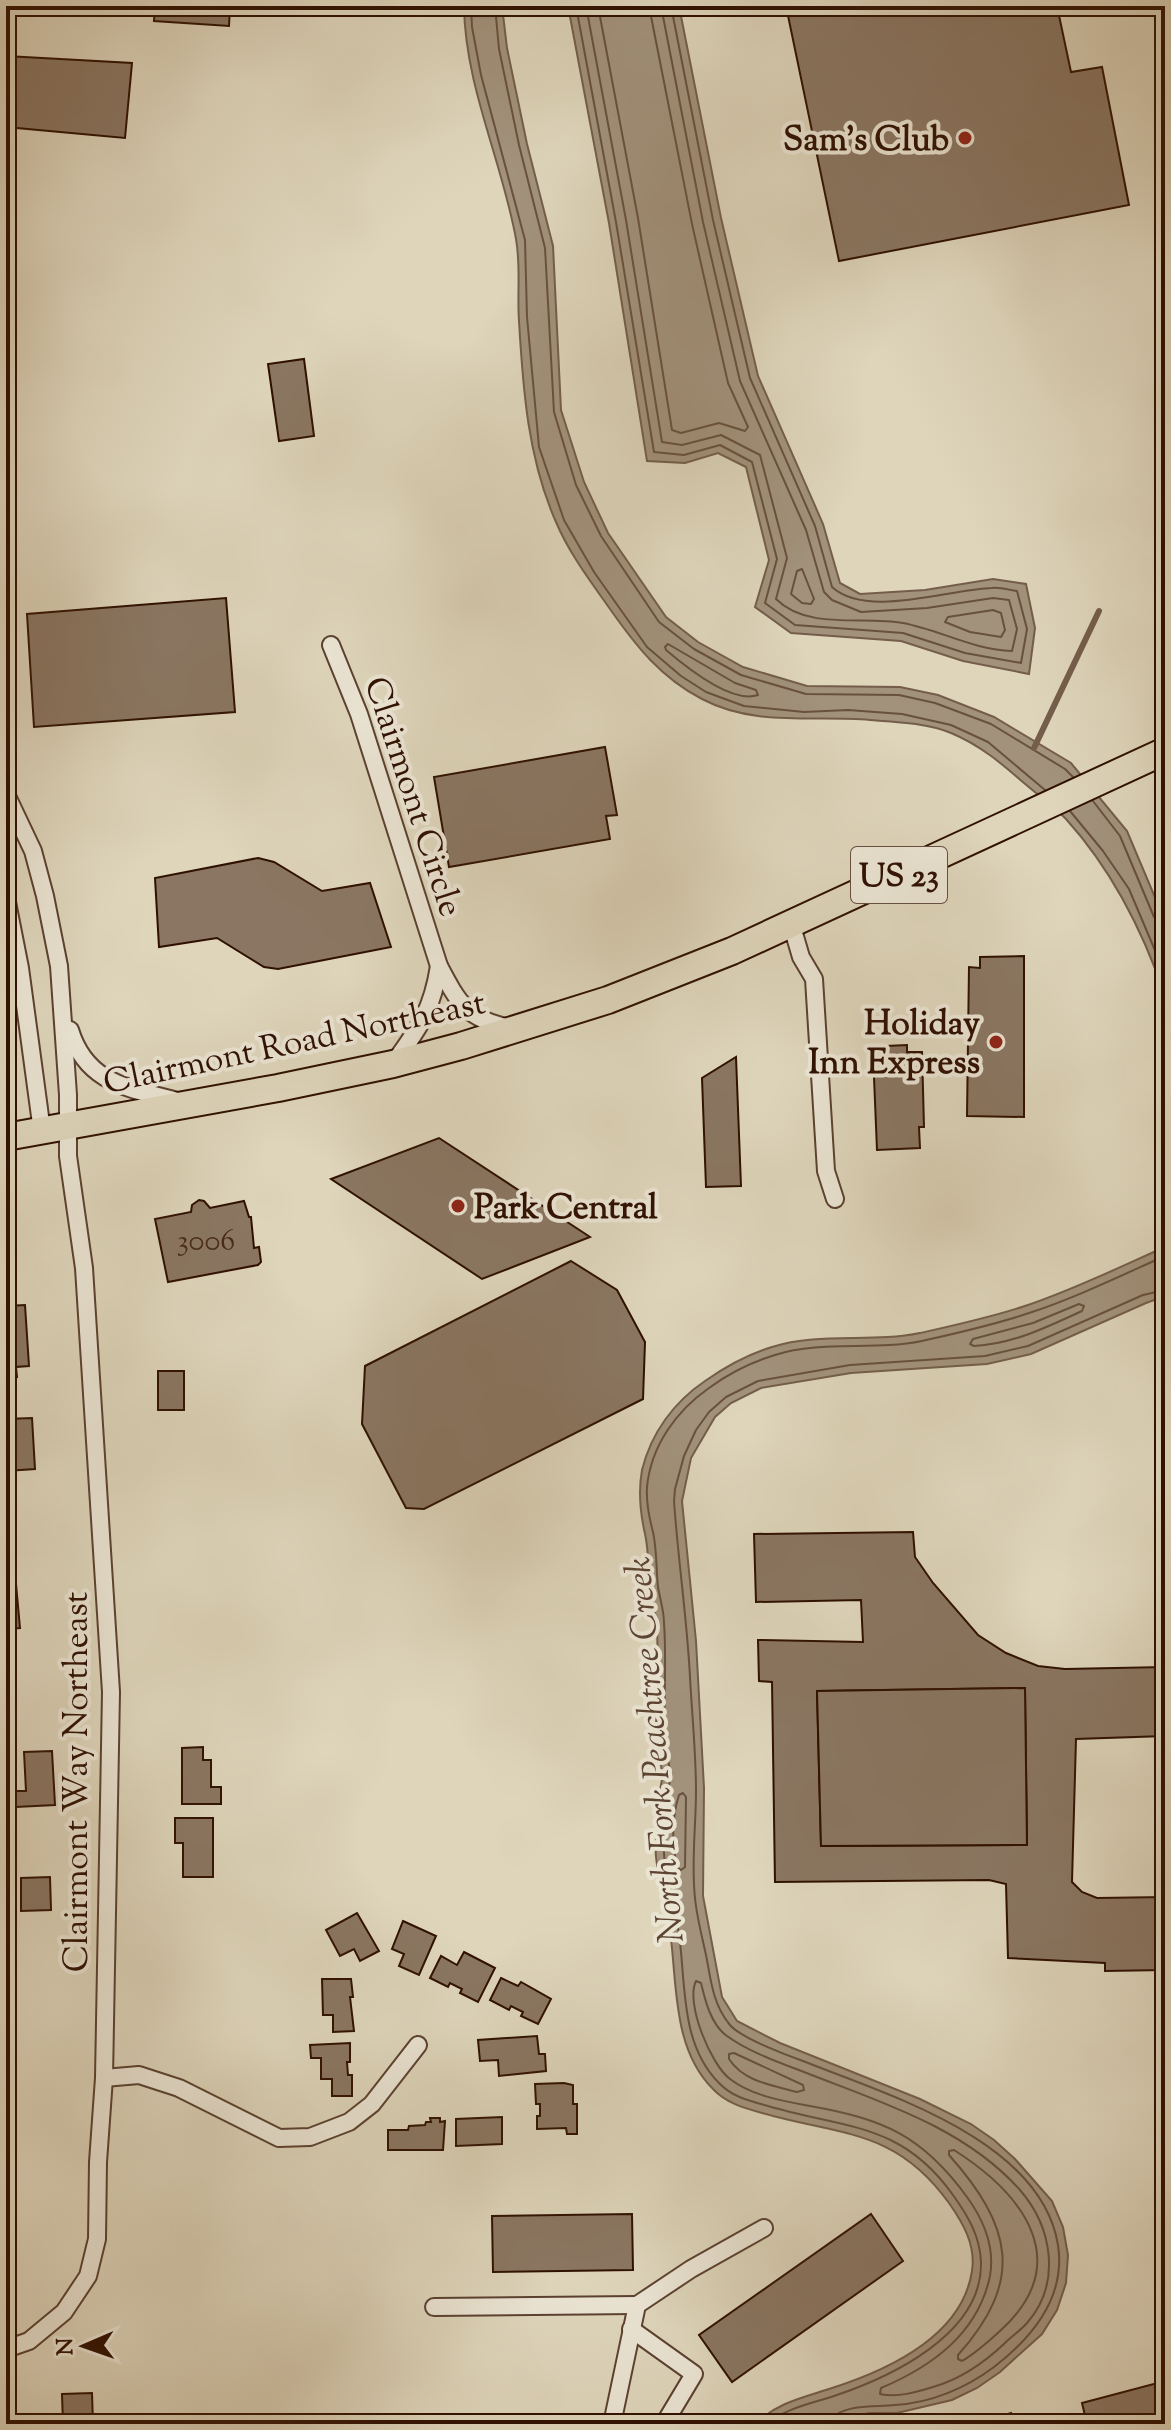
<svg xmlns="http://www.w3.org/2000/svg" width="1171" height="2430" font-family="'Sorts Mill Goudy',serif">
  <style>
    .water { fill: #a2927c; stroke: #745e4b; stroke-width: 2 }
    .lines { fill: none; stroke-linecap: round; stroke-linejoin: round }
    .shore { stroke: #68513e; stroke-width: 2 }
    .stream { stroke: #745e4b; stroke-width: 6 }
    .building { fill: #8a7662; stroke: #2f1001; stroke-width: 2; fill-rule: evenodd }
    .minor-casing { stroke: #5b4130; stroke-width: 20 }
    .primary-casing { stroke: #2f1001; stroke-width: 30 }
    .minor { stroke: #eae4d3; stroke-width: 16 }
    .primary { stroke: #ded5bb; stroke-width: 26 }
    .poi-dot { fill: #8f2418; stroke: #eae4d3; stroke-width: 3 }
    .labels { text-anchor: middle; stroke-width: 8; stroke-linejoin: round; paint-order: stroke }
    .number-label { font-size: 30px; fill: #462a19 }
    .shield { fill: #eae4d3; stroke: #675040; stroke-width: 2 }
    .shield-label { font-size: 32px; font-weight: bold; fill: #2f1001 }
    .poi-label { font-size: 34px; font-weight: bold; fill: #2f1001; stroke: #eae4d3; text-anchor: end }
    .street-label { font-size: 34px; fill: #2f1001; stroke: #eae4d3 }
    .water-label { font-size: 36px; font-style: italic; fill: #5d4432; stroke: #eae4d3 }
  </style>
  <rect width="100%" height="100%" fill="#ded5bb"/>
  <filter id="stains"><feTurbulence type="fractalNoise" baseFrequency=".0025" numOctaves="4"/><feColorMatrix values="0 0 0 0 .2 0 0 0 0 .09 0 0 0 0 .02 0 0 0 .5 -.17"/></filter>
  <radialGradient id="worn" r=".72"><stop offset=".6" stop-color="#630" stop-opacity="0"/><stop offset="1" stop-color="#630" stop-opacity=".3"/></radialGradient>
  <g class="water">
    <path d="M464 6H502L507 48 527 144 553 246 561 410 584 482 608 533 666 617 698 642 743 667 807 686 900 687 938 695 994 717 1071 763 1127 831 1165 921V996C1143 931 1112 870 1066 819 1053 806 1038 795 1024 783 1001 763 980 745 951 733 926 723 897 722 870 720 814 715 755 727 702 699 661 678 636 646 610 609 591 582 569 553 556 522 528 459 523 390 519 321 517 295 521 266 516 239 502 161 465 86 464 6Z"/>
    <path d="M568 6H679L721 218 758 376 823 524 840 583 860 594 925 590 993 579 1026 584 1035 628 1029 674 963 661 901 641 791 633 755 607 769 560 746 467 718 453 685 463 647 461 609 223Z"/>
    <path d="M1165 1247V1296L1146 1303 1031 1354 987 1364 851 1373 761 1388 731 1403 715 1417 691 1458 682 1501 696 1641 704 1788 703 1896 722 1997 737 2021 780 2043 920 2099 971 2124 994 2140 1015 2159 1052 2201 1063 2227 1068 2255 1066 2283 1057 2310 1042 2334 1000 2372 977 2388 952 2400 897 2413H869L826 2424H755C777 2403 801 2398 829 2389 886 2371 962 2337 972 2271 976 2245 963 2223 949 2203 895 2128 841 2136 762 2113 744 2108 726 2103 713 2089 674 2050 677 1990 671 1939 668 1912 659 1884 656 1857 655 1848 657 1838 657 1829 657 1823 655 1817 655 1811 656 1798 663 1787 662 1774 662 1765 658 1756 657 1747 654 1707 659 1666 657 1626 656 1614 652 1602 650 1589 648 1571 649 1551 645 1534 640 1512 638 1492 642 1470 651 1433 674 1402 705 1381 725 1367 749 1354 772 1347 819 1332 872 1343 920 1333 956 1325 993 1317 1028 1305 1075 1289 1120 1267 1165 1247Z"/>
  </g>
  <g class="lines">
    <g class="shore">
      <path d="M471 6 472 27 481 75 525 240 527 317 539 447 564 520 594 572 647 647 681 676 706 692 744 706 804 712 848 710 902 714 951 725 988 742 1045 790"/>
      <path d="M495 6 499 49 519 145 545 248 554 412 576 485 601 536 659 622 694 649 741 675 806 694 899 695 935 703 991 724 1065 769 1073 777"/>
      <path d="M576 6 616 222 654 452 684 455 720 445 752 462 777 559 765 603 795 625 903 633 965 653 1021 663 1027 629 1017 591C1009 590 1000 587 992 588 949 589 867 619 832 587L815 526 750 378 713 220 671 6"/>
      <path d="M586 6 626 220 662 442 682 445 721 435 760 455 787 558 776 599C807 630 862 616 903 623 940 630 974 650 1012 651L1017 629 1009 600 993 598 927 608 861 612 832 600 824 592 806 530 740 381 703 222 661 6"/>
      <path d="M598 6 638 218 672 430 681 433 719 423 745 431 748 427 728 383 692 224 649 6"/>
      <path d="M802 569 814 599 811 604 802 603 791 594 797 571Z"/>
      <path d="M993 610 1001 613 1005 630 1001 637 970 632 945 622 948 617Z"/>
      <path d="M668 644 735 683 756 690 758 695C732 704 686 667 666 650L665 647Z"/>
      <path d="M1093 801 1120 836 1154 917 1165 921"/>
      <path d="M1070 811 1103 851 1129 889 1165 974"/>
      <path d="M1079 1304 1084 1306 1082 1311C1047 1327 1013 1344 974 1346L970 1344 973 1339 1033 1323Z"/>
      <path d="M683 1793 686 1797 685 1867 681 1870 678 1868C671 1846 672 1817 679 1795Z"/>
      <path d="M696 1981 701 1983C705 2000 711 2025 727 2036 749 2052 778 2062 804 2072 880 2102 964 2127 1020 2190 1052 2227 1062 2283 1027 2323 1021 2330 1012 2336 1005 2343 984 2363 961 2379 933 2387 917 2392 897 2398 880 2394L881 2388C933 2366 978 2333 990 2276 995 2247 983 2219 967 2197 922 2135 883 2119 810 2106 783 2101 752 2096 730 2079 711 2065 685 2003 696 1981Z"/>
      <path d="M734 2053 803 2085 804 2090 797 2092C772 2085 744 2082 729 2059V2054Z"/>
      <path d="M954 2150C1023 2194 1076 2262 1000 2331 988 2342 976 2353 962 2361L958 2359V2355C1025 2280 1012 2226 949 2155V2151Z"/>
      <path d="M766 2424C787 2408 809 2404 834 2396 891 2377 983 2334 981 2262 980 2236 968 2216 953 2195 901 2122 846 2129 768 2106 750 2101 732 2097 719 2083 680 2044 686 1984 679 1934 675 1908 665 1880 664 1853 663 1841 662 1818 664 1807 667 1795 671 1784 670 1771 669 1762 666 1753 665 1744 663 1704 667 1663 664 1623 664 1611 660 1599 658 1587 656 1569 657 1550 653 1532 649 1517 646 1503 647 1487 651 1446 676 1411 709 1388 728 1374 752 1362 775 1355 821 1340 874 1351 922 1341 957 1333 994 1325 1029 1313 1075 1298 1120 1276 1165 1256"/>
      <path d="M833 2424 834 2416C851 2404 875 2407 895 2405 931 2403 966 2388 994 2367 1033 2337 1066 2297 1058 2245 1041 2140 888 2095 803 2061 786 2055 741 2038 730 2025 714 2006 711 1983 707 1960 703 1940 697 1919 695 1898 691 1863 696 1826 696 1791 696 1753 692 1715 690 1677 687 1618 678 1560 674 1501L675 1489 684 1456 696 1430 709 1412 726 1397 758 1381 850 1365 985 1356 1028 1346 1143 1295 1165 1290"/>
    </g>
    <path class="stream" d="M1034 748 1099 611"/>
  </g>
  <g class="building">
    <path d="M155 6H230L229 26 154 21Z"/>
    <path d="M786 6H1057L1071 72 1102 67 1129 205 839 261Z"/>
    <path d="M6 56 132 63 125 138 6 127Z"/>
    <path d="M304 359 314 436 279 441 268 364Z"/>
    <path d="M6 403 14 521 6 522Z"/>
    <path d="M226 598 235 712 34 727 27 614Z"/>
    <path d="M605 747 617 815 606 816 610 839 449 867 434 777Z"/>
    <path d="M258 858 274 862 322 891 370 883 391 947 278 969 264 967 217 938 159 947 155 878Z"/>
    <path d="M1024 956V1117L967 1116 969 967 980 968V957Z"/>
    <path d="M907 1045V1052H922L924 1127H919L920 1148 877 1150 873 1053H886V1046Z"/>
    <path d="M736 1057 741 1186 706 1187 702 1078Z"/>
    <path d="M439 1138 584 1233 590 1237 482 1279 331 1179Z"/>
    <path d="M199 1200 204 1201 210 1208 244 1201 249 1217H251L254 1248 259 1247 261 1262 258 1265 168 1282 155 1219 191 1212 192 1205Z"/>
    <path d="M571 1261 617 1290 645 1342 643 1399 424 1509 406 1508 362 1424 365 1366Z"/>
    <path d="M25 1305 29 1366 16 1367 17 1377 6 1378V1306Z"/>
    <rect x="158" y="1371" width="26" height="39"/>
    <path d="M32 1418 35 1469 6 1471V1419Z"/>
    <path d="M913 1532 915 1557 933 1583 978 1635 1006 1653 1038 1666 1065 1669 1165 1667V1736L1076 1739 1072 1882 1082 1892 1097 1898 1165 1897V1970L1105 1971V1963L1008 1958 1006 1884 989 1880 775 1882 772 1682 759 1681 758 1640 863 1642 861 1600 756 1602 754 1534ZM1025 1688 1027 1845 821 1846 817 1691Z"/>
    <path d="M6 1566 9 1584H16L20 1628 6 1629Z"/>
    <path d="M1025 1688 1027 1845 821 1846 817 1691Z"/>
    <path d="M203 1747V1760H211V1787H221V1804H182V1748Z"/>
    <path d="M52 1751 55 1805 16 1807V1791H26L24 1752Z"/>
    <path d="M175 1818H213V1877H183V1843H175Z"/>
    <path d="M50 1877 51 1910 21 1911V1878Z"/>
    <path d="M357 1913 379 1951 360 1961 354 1949 340 1956 326 1930Z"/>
    <path d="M403 1921 436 1936 419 1975 399 1966 404 1954 392 1949Z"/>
    <path d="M464 1952 495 1968 478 2002 460 1993 462 1989 450 1983 448 1987 430 1978 441 1956 457 1965Z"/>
    <path d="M501 1978 518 1986 521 1982 551 1999 538 2024 521 2016 523 2012 511 2006 509 2010 490 2000Z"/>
    <path d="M322 1979H351L353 1997H350L354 2031 333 2032V2015H323Z"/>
    <path d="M537 2036 539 2054H545L546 2071 499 2076 498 2060 480 2061 478 2040Z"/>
    <path d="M350 2043V2062H347L348 2075H352V2096H332V2079H321V2058H311L310 2045Z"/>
    <path d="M564 2083 573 2085V2104H577V2134H567L566 2128 537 2129V2116H540V2104H536L535 2084Z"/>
    <path d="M502 2117V2144L456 2146V2119Z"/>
    <path d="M430 2118H440V2122L445 2121 443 2150H388V2130H408L409 2126 425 2125 426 2122H431Z"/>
    <path d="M632 2214 633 2270 493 2272 492 2216Z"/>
    <path d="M871 2214 903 2261 732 2382 699 2335Z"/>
    <path d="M1165 2381V2424H1087L1082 2403Z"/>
    <path d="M92 2393 93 2424H63L62 2394Z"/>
    <path d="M1011 2413 1014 2424H977Z"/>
  </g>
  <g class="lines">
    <defs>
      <g id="minor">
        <path d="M331 645 359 714 439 966C459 1004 467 1019 510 1028"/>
        <path d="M6 794 33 851 45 896 59 966 68 1095V1156L84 1268 111 1692 104 2078 98 2162 97 2239 88 2276 64 2312 29 2341 6 2349"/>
        <path d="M6 897 20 968 42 1131"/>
        <path d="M791 923 801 957 814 979 826 1171 835 1199"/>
        <path d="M70 1030C87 1086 132 1088 181 1102"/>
        <path d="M393 1064C419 1028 432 1011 439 966"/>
        <path d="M104 2078 139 2075 179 2088 279 2138 310 2137 349 2122 372 2104 418 2045"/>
        <path d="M434 2307 637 2305"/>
        <path d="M631 2329 694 2374 664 2424"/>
        <path d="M612 2424 637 2305 691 2269 764 2228"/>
      </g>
      <path id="primary" d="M6 1137 278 1088 393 1064 461 1046 608 1000 732 951 1165 751"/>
    </defs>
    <use href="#minor" class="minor-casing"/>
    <use href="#primary" class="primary-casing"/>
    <use href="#minor" class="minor"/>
    <use href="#primary" class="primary"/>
  </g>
  <g class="poi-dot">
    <circle cx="965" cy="138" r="8"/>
    <circle cx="996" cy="1042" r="8"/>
    <circle cx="458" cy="1206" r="8"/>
  </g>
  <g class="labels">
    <g class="number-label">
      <text x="206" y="1250">3006</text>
    </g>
    <rect class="shield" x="851" y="847" width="96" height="56" rx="6"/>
    <g class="shield-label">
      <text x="899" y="886">US 23</text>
    </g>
    <g class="poi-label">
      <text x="949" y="150">Sam's Club</text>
      <text x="980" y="1034">Holiday<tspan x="980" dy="39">Inn Express</tspan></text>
      <text x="474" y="1218" text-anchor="start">Park Central</text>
    </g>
    <g class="street-label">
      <text transform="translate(415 796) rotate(72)" y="12">Clairmont Circle</text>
      <text transform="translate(294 1041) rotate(-12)" y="12">Clairmont Road Northeast</text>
      <text transform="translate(75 1782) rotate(-90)" y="12">Clairmont Way Northeast</text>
    </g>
    <g class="water-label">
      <text transform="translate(653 1750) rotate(-95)" y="13">North Fork Peachtree Creek</text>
    </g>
  </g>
  <rect width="1171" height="2430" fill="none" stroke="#ded5bb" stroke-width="32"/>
  <rect x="8" y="8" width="1155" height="2414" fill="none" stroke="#2f1001" stroke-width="4"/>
  <rect x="16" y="16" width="1139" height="2398" fill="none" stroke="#2f1001" stroke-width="2"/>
  <g transform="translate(84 2346) rotate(268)" stroke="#eae4d3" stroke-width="6" paint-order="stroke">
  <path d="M0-6L14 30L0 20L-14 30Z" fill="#2f1001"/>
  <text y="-12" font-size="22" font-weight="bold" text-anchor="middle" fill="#2f1001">N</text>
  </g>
  <rect width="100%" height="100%" filter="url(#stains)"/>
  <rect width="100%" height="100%" fill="url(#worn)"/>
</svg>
